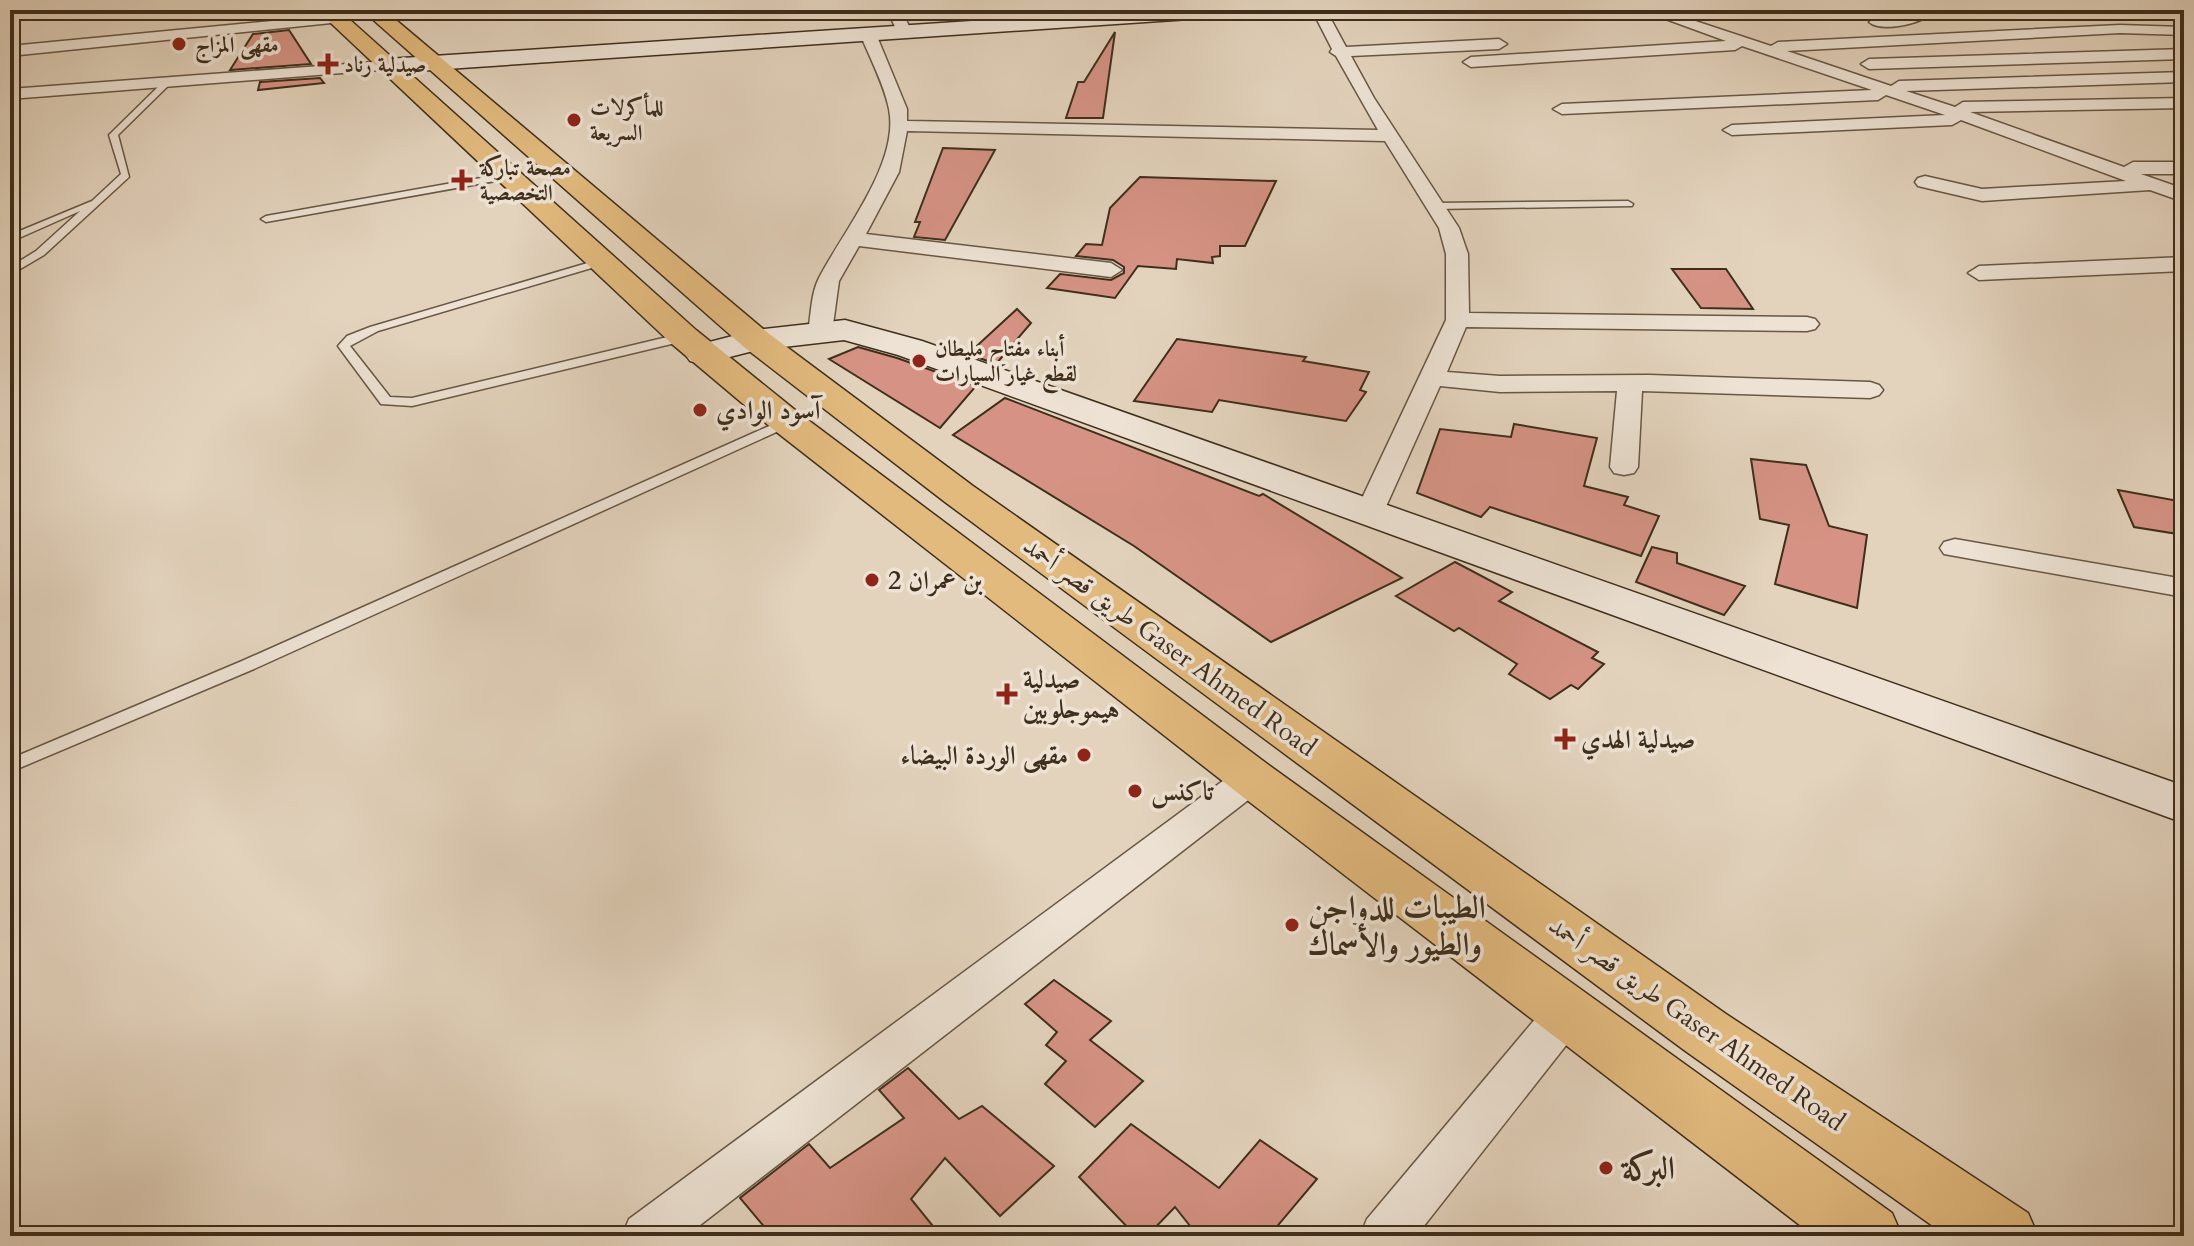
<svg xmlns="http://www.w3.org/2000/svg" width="2194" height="1246" font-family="Cardo,Amiri,serif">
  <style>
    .building { fill: #d69385; stroke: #3f2e1b; stroke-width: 2 }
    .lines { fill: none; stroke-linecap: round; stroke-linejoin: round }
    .lane-casing { stroke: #685744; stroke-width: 3 }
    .street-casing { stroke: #685744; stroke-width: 3 }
    .secondary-casing { stroke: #3f2e1b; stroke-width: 3 }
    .primary-casing { stroke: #3f2e1b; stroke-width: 3 }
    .lane { fill: #ede2d4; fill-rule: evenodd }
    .street { fill: #ede2d4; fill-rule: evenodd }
    .secondary { fill: #ede2d4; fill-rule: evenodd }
    .primary { fill: #e2ba7e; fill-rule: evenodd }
    .poi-dot { fill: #8f2418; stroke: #ede2d4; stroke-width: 3 }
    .labels { text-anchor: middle; stroke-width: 7; stroke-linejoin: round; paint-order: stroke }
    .far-poi-label { font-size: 22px; font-weight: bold; fill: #3f2e1b; stroke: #ede2d4; text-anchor: start }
    .poi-label { font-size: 26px; font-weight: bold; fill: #3f2e1b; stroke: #ede2d4; text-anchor: start }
    .street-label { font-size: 26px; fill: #3f2e1b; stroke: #ede2d4 }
    .near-poi-label { font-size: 32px; font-weight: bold; fill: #3f2e1b; stroke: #ede2d4; text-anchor: start }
  </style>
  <rect width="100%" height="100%" fill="#e3d3bd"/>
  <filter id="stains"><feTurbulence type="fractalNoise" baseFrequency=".0025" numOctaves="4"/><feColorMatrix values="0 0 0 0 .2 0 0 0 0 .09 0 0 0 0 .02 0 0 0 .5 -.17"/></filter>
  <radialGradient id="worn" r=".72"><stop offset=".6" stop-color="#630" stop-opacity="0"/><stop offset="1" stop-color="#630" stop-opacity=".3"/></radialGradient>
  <g class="building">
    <path d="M289 30 311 64 230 70 253 34Z"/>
    <path d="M1115 32 1103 118H1066L1078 82H1084Z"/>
    <path d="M320 78 324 83 258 90 260 82Z"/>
    <path d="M943 148 995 150 945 240 914 237 920 222H915Z"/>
    <path d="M1140 177 1276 181 1245 246H1220V256L1212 257 1213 263 1177 259 1176 269 1138 266 1115 298 1047 288 1060 274 1111 280 1124 273V267L1113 260 1076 256 1086 244 1102 245 1110 208Z"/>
    <path d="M1672 269H1726L1753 309 1701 308Z"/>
    <path d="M1017 309 1031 323 996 364 968 354Z"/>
    <path d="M1177 339 1306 357 1303 361 1369 372 1360 390 1366 392 1346 421 1219 400 1212 412 1134 401Z"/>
    <path d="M858 347 897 358 976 386 940 428 829 359Z"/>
    <path d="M1005 398 1259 496 1263 494 1402 578 1271 642 1134 546 953 435Z"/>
    <path d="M1514 424 1597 438 1584 486 1628 497 1624 505 1659 516 1641 556 1490 507 1481 517 1417 493 1440 429 1511 437Z"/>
    <path d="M1751 459 1806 465 1829 526 1867 535 1857 608 1775 584 1789 525 1760 519Z"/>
    <path d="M2118 490 2184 502V535L2134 527Z"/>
    <path d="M1652 547 1677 553V563L1745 586 1724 615 1636 582Z"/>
    <path d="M1455 562 1512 592 1499 601 1598 652 1592 658 1604 664 1578 689 1571 685 1550 699 1509 674 1517 664 1459 628 1454 631 1396 596Z"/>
    <path d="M1054 980 1111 1021 1090 1040 1143 1081 1095 1127 1045 1084 1066 1061 1046 1045 1057 1032 1025 1004Z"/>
    <path d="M908 1068 959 1119 982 1106 1054 1166 1000 1216 945 1158 911 1199 941 1236H772L740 1198 809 1144 830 1168 904 1118 879 1090Z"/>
    <path d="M1131 1124 1219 1188 1260 1140 1317 1179 1269 1236H1198L1175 1207 1147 1236H1136L1079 1177Z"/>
  </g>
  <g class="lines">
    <defs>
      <g id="lane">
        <path d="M164 81 171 83 118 135 129 177 44 255 10 275V267L36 251 80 211 10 242V235L92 201 121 174 109 135Z"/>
        <path d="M509 173 514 176 512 178 266 222 261 219 266 216Z"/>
        <path d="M1628 201 1633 204 1632 206 1434 209 1429 206 1434 203Z"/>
        <path d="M601 259 605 260V264L378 331 350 346 390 397 412 398 684 333 690 337 688 340 412 406 381 404 338 346 347 336 370 327Z"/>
        <path d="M787 418 794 422 792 425 254 669 10 772V759L242 661Z"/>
      </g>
      <g id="street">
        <path d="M887 10H901L912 32 909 35H899Z"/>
        <path d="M1312 10H1326L1346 47 1499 39 1507 44 1499 49 1351 56 1374 98 1459 228 1468 254 1469 313 1807 317 1815 319 1819 324 1815 329 1807 331 1466 327 1447 372 1500 376 1649 375 1870 382 1879 385 1883 390 1879 395 1870 398 1642 391 1638 467 1634 473 1624 475 1614 473 1610 467 1617 391 1500 392 1440 386 1384 511 1380 517 1370 520 1360 517 1356 511 1446 320V254L1439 228 1385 141 907 131 899 172 866 234 1111 263 1122 270 1111 277 859 246 839 281 832 332 828 337H812L808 332C811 315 811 293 819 278 842 233 900 163 889 109 884 84 870 58 860 34L863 31H873L876 34 907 109V121L1378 130 1336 56 1330 52 1332 49Z"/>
        <path d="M1641 10H1662L1771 46 1778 42 2120 25 2184 27V35L2120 33 1787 51 1891 86 1899 81 2184 72V82L1906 91 1955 107 1963 102 2184 98V108L1970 112 2124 167 2133 162H2184V174H2141L2184 189V202L2150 190 1982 201 1918 186 1915 182 1918 178 1925 176 1982 189 2126 181 1961 120 1952 125 1732 135 1723 130 1732 125 1945 115 1886 95 1878 100 1562 114 1553 109 1562 104 1872 90 1742 46 1735 50 1471 67 1463 62 1471 57 1726 41Z"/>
        <path d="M1912 10H1928L1930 13C1920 25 1881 32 1869 22L1876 18 1914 14Z"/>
        <path d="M336 15 343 19 341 22 10 56V46Z"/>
        <path d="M2184 49V59L1869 69 1861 64 1869 59Z"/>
        <path d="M387 61 395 66 393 69 10 99V89Z"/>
        <path d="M2184 257V271L1979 280 1968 273 1979 266Z"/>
        <path d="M1955 539 2184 579V597L1944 554 1940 548 1944 542Z"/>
        <path d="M1252 765 1265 769 1270 778 1265 787 686 1236H622L629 1219 1239 769Z"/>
        <path d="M1567 994 1582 999 1589 1012 1582 1025 1416 1236H1360L1367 1219 1552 999Z"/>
      </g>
      <g id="secondary">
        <path d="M1143 10H1244L1234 16 387 73 376 66 387 59Z"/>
        <path d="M845 320 922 341 2184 786V823L898 355 844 340 757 350 702 364 690 361 685 354 690 347 756 330Z"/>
      </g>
      <g id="primary">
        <path d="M317 10H339L696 330 800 414 1270 766 1892 1213 1902 1236H1814L1234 790 774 430 672 344Z"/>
        <path d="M362 10H384L768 333 973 486 1726 1014 2028 1213 2038 1236H1947L1684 1050 945 502 744 347Z"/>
      </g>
    </defs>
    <use href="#lane" class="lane-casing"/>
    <use href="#street" class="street-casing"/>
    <use href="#secondary" class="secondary-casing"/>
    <use href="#primary" class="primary-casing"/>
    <use href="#lane" class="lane"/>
    <use href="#street" class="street"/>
    <use href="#secondary" class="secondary"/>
    <use href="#primary" class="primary"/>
  </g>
  <g class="poi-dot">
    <circle cx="179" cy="44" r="8"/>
    <path d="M324 52h8v8h8v8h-8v8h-8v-8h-8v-8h8z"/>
    <circle cx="574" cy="120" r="8"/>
    <path d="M458 168h8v8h8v8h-8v8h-8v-8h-8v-8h8z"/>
    <circle cx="919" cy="361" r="8"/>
    <circle cx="700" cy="410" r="8"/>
    <circle cx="872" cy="580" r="8"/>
    <path d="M1003 682h8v8h8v8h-8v8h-8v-8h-8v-8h8z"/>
    <path d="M1561 727h8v8h8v8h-8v8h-8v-8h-8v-8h8z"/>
    <circle cx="1084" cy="755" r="8"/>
    <circle cx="1135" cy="791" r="8"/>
    <circle cx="1292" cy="925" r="8"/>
    <circle cx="1606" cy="1168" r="8"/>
  </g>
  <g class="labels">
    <g class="far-poi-label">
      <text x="195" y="52">مقهى المزاج</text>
      <text x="344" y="72">صيدلية رناد</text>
      <text x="590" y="115">للمأكرلات<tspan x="590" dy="25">السريعة</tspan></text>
      <text x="480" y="175">مصحة تباركة<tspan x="480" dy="25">التخصصية</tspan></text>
      <text x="935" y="356">أبناء مفتاح مليطان<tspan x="935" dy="25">لقطع غيار السيارات</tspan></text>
    </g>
    <g class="poi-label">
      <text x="716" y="419">آسود الوادي</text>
      <text x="888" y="589">بن عمران 2</text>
      <text x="1023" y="688">صيدلية<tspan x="1023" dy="30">هيموجلوبين</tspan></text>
      <text x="1581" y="748">صيدلية الهدي</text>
      <text x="1068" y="764" text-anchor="end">مقهى الوردة البيضاء</text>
      <text x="1151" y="800">تاكنس</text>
    </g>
    <g class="street-label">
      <text transform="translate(1170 646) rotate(36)" y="9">طريق قصر أحمد Gaser Ahmed Road</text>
      <text transform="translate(1697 1023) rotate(35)" y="9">طريق قصر أحمد Gaser Ahmed Road</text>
    </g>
    <g class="near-poi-label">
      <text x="1308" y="918">الطيبات للدواجن<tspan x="1308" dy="37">والطيور والأسماك</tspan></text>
      <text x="1622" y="1179">البركة</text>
    </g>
  </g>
  <rect width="2194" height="1246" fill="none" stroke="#e3d3bd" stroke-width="40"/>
  <rect x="12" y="12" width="2170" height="1222" fill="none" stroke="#3f2e1b" stroke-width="4"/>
  <rect x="20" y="20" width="2154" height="1206" fill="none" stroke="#3f2e1b" stroke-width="2"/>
  <rect width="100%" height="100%" filter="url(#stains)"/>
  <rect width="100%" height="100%" fill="url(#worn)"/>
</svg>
